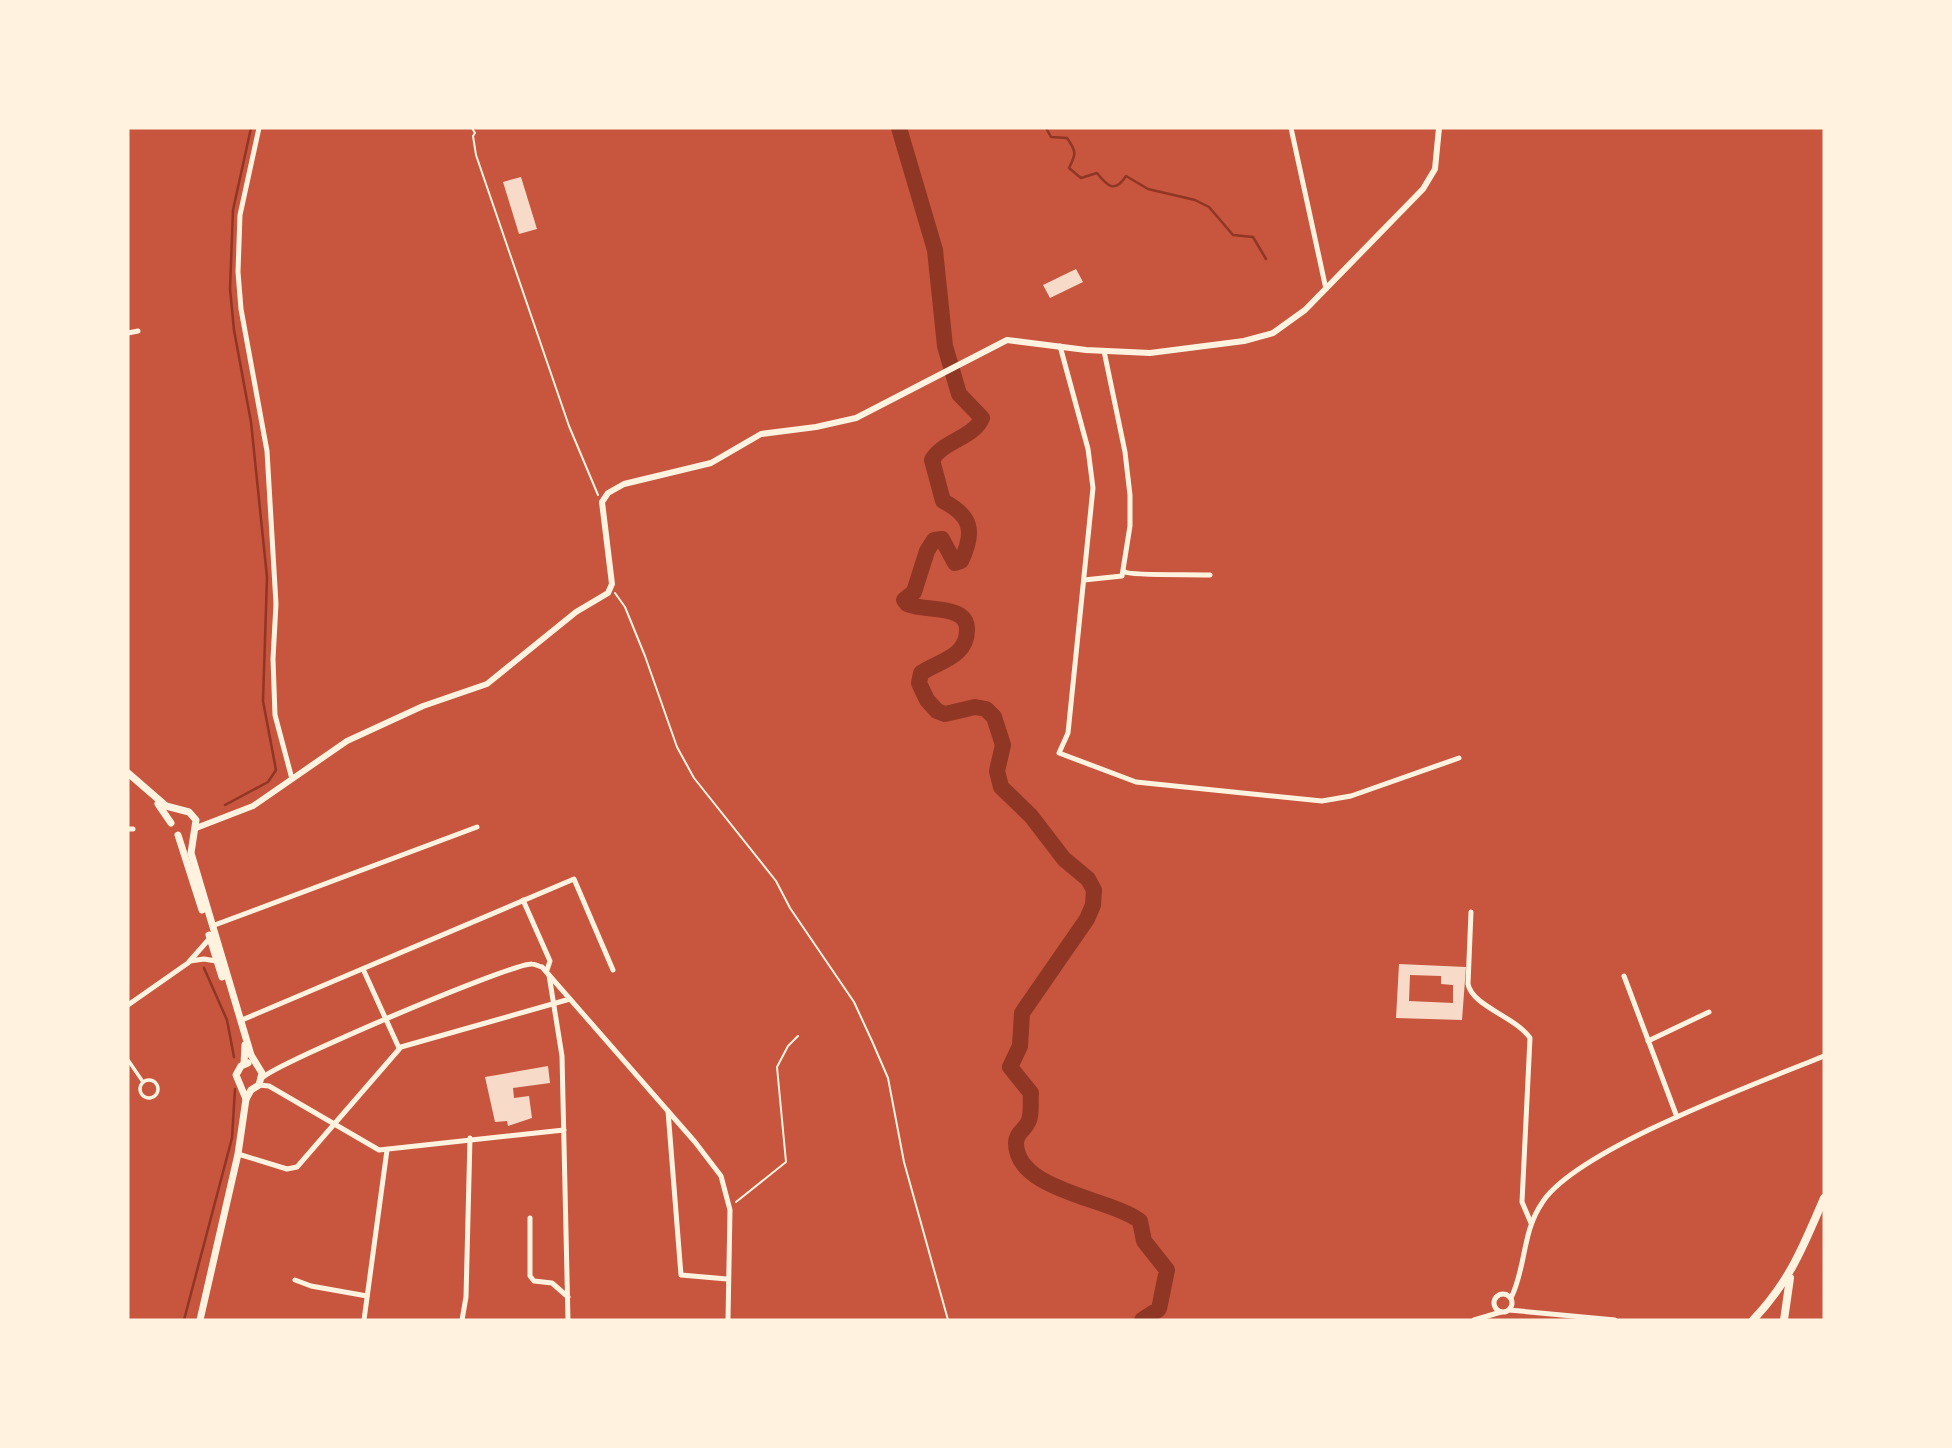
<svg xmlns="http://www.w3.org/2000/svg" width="1952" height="1448" font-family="'PT Sans',sans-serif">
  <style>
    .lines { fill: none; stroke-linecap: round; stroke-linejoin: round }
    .stream { stroke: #8f3625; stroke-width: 2.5 }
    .river { stroke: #8f3625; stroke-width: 16 }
    .building { fill: #f7dbc8; fill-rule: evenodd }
    .path { stroke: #fff3e0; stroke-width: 2 }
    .pedestrian { stroke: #fff3e0; stroke-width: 3.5 }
    .minor { stroke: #fff3e0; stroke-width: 5 }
    .tertiary { stroke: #fff3e0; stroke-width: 6 }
    .secondary { stroke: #fff3e0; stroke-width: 7 }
    .primary { stroke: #fff3e0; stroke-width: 8 }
  </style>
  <rect width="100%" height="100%" fill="#c8553d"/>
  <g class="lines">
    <g class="stream">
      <path d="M1046 128 1051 137 1067 138C1077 152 1076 154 1069 168L1081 178 1097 173C1108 187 1115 193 1126 176L1148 189 1195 200 1209 207 1233 235 1253 237 1266 259"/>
      <path d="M225 805 268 782 276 770 263 701 267 577 251 422 234 330 230 289 233 210 251 128"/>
      <path d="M204 968 227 1020 234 1057"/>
      <path d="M184 1320 232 1138 235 1089"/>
    </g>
    <path class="river" d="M899 128 935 250 945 346 959 394 982 418C974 438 942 441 932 460L943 501C972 516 975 532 961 561L955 563 942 539 934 540 927 551 914 592 904 600 907 604C923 610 940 607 955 613 963 616 967 621 967 630 967 657 939 661 921 673L919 683 927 700 937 711 945 714 975 707 986 709 994 717 1003 745 997 771 1001 787 1031 816 1064 859 1088 879 1094 890 1093 905 1087 919 1022 1013 1020 1046 1010 1067 1031 1093C1030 1101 1032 1112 1029 1120 1026 1130 1016 1132 1016 1143 1016 1191 1110 1198 1140 1221L1144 1241 1167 1270 1159 1309 1142 1320"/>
  </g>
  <g class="building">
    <path d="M521 177 537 229 519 234 503 182Z"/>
    <path d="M1076 269 1083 282 1050 298 1043 285Z"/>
    <path d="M1399 964 1466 967 1462 1020 1396 1018ZM1410 975 1441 976V984L1453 985V1003L1409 1001Z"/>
    <path d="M548 1066 550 1083 513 1088 514 1098 529 1096 532 1118 508 1126 507 1121 495 1122 485 1077Z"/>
  </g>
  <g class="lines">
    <g class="path">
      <path d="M472 128 475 133 473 136 476 155 569 426 598 495"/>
      <path d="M615 593 625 607 645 656 677 747 694 778 776 881 790 908 854 1002 872 1041 888 1078 904 1162 948 1320"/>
      <path d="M736 1202 786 1162 777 1067 788 1046 798 1036"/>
    </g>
    <g class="pedestrian">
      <path d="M128 1060 143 1082"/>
      <circle cx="149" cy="1089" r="9"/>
    </g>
    <g class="minor">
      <path d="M259 128 240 215 238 272 241 309 267 451 276 604 273 659 275 715 292 779"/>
      <path d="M1291 128 1326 289"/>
      <path d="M128 333 138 331"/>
      <path d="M1060 346 1088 449 1093 488 1068 733 1059 753 1136 782 1322 801 1351 796 1459 758"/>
      <path d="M1125 572C1131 576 1196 574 1210 575"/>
      <path d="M1084 580 1122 576 1130 526V495L1125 452 1104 351"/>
      <path d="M128 829H133"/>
      <path d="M523 900 550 961 547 970"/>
      <path d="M1471 912 1468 984C1472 1006 1516 1017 1530 1038L1522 1202 1531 1223"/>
      <path d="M212 926 477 827"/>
      <path d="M190 961 204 959 216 961"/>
      <path d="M363 969 399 1048"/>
      <path d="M549 975 562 1056 568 1320"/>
      <path d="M1624 976 1677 1117"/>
      <path d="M128 1005 188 963 210 938"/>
      <path d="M242 1020 574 879 613 970"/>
      <path d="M1648 1041 1709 1012"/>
      <path d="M262 1078C277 1063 514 962 532 964 535 964 538 966 542 967L695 1142 721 1176 730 1210 728 1320"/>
      <path d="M259 1085 269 1086 379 1150 564 1130"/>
      <path d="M668 1111 681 1275 727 1279"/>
      <path d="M238 1154 287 1169 297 1167 401 1047 570 999"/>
      <path d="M530 1218V1276L534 1281 552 1283 568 1297"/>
      <path d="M295 1280 311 1286 367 1296"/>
      <circle cx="1503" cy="1303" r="9"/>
      <path d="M1511 1298C1526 1268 1522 1232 1542 1203 1576 1149 1761 1082 1824 1056"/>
      <path d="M1509 1310 1615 1320"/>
      <path d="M364 1320 387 1150"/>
      <path d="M462 1320 466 1297 470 1138"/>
      <path d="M1474 1320 1501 1312"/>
    </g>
    <path class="tertiary" d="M196 828 253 806 347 741 423 706 487 684 576 612 608 593 612 584 602 502 608 493 624 484 711 463 761 434 816 427 856 418 1007 340 1086 350 1150 353 1244 341 1273 333 1305 310 1423 189 1435 169 1439 128"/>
    <g class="secondary">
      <path d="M128 773 166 806 189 812 196 820 191 853 251 1055 262 1073 259 1085 251 1090 246 1099 238 1154 200 1320"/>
      <path d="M158 804 171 823"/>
      <path d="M178 835 202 910"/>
      <path d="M209 935 222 977"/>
      <path d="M244 1064 245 1045"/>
      <path d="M246 1099 236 1075 241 1066 248 1063"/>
    </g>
    <g class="primary">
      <path d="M1753 1320C1790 1281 1803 1247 1824 1198"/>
      <path d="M1784 1320 1790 1278"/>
    </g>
  </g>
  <rect width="1952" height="1448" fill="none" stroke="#fff3e0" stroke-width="259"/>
</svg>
